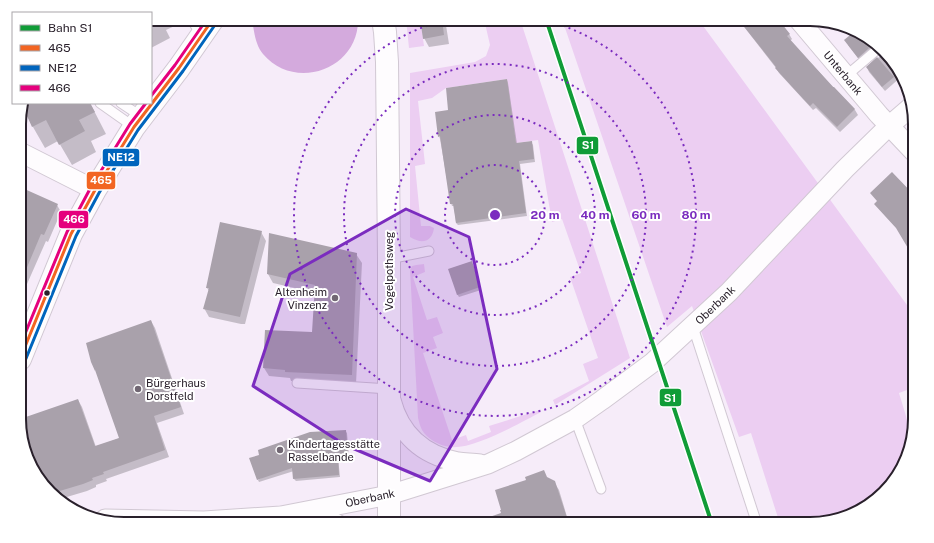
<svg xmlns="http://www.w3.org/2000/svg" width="934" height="543" font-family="'Public Sans',sans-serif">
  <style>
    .green { fill: #eccef2 }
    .water { fill: #d4aadd }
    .shadow { fill: #0003 }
    .building { fill: #a9a1ab }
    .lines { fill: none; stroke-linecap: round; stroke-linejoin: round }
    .service-casing { stroke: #d1c8d3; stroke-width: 11 }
    .minor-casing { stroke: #d1c8d3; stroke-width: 21 }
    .tertiary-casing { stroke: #d1c8d3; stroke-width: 24 }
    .secondary-casing { stroke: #d1c8d3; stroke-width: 24 }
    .service { stroke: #fefcfe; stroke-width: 9 }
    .minor { stroke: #fefcfe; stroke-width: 19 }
    .tertiary { stroke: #fefcfe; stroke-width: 22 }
    .secondary { stroke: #fefcfe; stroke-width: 22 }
    .bus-1-casing { stroke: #fff; stroke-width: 6 }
    .bus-2-casing { stroke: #fff; stroke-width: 6 }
    .bus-3-casing { stroke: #fff; stroke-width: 6 }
    .bus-1 { stroke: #f26522; stroke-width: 3 }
    .bus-2 { stroke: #0065bd; stroke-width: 3 }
    .bus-3 { stroke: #e5007d; stroke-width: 3 }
    .rail-1-casing { stroke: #fff; stroke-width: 7 }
    .rail-1 { stroke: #109c37; stroke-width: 4 }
    .marked { fill: #7b2cbf; fill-opacity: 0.2; stroke: #7b2cbf; stroke-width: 3; stroke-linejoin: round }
    .ring { fill: none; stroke: #7b2cbf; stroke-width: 2; stroke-dasharray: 2 4 }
    .bus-dot { fill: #29202b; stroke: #fff; stroke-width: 1.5 }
    .poi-dot { fill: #716773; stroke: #fff; stroke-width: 1.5 }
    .labels { text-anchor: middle; stroke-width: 4; stroke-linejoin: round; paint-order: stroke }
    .street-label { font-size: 11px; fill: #29202b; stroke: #fff }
    .poi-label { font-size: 11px; fill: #29202b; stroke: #fff; text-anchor: start }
    .rim { fill: none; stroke: #29202b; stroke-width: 2 }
    .centre { fill: #7b2cbf; stroke: #fff; stroke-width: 2 }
    .ring-label { font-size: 12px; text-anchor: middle; font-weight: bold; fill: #7b2cbf; stroke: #fff; stroke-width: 4; stroke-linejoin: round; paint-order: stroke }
    .line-badge { stroke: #fff; stroke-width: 1.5 }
    .badge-label { font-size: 11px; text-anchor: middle; font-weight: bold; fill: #fff }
  </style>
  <rect width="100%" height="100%" fill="#f6ecf9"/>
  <g class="green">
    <path d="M406 19H420L424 46 409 48Z"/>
    <path d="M484 19H520L630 358 555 405 553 400 589 381 583 364 598 358 570 277 581 273 562 219 552 222 538 140 516 143 507 79 446 88 432 98 418 101 425 164 415 166 421 226H430L434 228C432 243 421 244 410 237V73L475 62 486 56 490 45Z"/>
    <path d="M562 19H698L907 305 915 334V387L899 393 912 436 901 472 863 510 816 524H780L751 433 739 437 692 306 667 327Z"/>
    <path d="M424 264 425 272 413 277 427 320 437 317 443 333 433 337 437 348 423 353 452 440 466 435 468 441 491 432 489 426 540 410 541 412C520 423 473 450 450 447 440 446 427 439 422 430 420 426 419 422 418 418L410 270 412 266 416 265Z"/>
  </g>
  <path class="water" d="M252 19H358C359 69 295 92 263 54 255 44 254 31 252 19Z"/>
  <g class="shadow">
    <path d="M151 19H179L181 23 166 30 170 38 151 48Z"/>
    <path d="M421 19H445L449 44 429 47 424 38Z"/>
    <path d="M735 19H777L789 34 792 39 790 41 855 110 858 115 840 132 816 108 813 110 779 73 776 68 741 23 739 25Z"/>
    <path d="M849 29 863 33 878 47 861 62 848 45 853 34Z"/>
    <path d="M884 53 897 66 901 77 885 91 869 72 867 67Z"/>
    <path d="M507 80 508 83 517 144 531 142 533 145 535 162 520 164 527 216 458 225 456 223 454 206H452L451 203 440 139 439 136 450 111Z"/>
    <path d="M31 103H90L106 134 91 141 96 152 72 165 58 141 45 148 33 127 24 107Z"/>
    <path d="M20 188 57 205 61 212 48 242 46 241 20 300Z"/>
    <path d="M221 223 261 232 266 241 245 324H241L209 317 204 308 209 291 207 288Z"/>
    <path d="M356 254 362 263 356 384 291 381 290 378 269 376 264 368 313 333 316 293 273 283 268 274Z"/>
    <path d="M473 265 481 290 459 297 457 294Z"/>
    <path d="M151 321 155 328 184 414 157 423 169 457 106 479 107 481 96 485V487L87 491 60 499 37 477 20 432V420L78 400 82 407 96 447 120 438Z"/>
    <path d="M345 431 347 433 349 456 338 457 340 477 296 481 294 479V471L259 482 258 480Z"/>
    <path d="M548 479 554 482 559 490 568 520 556 524H473L502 514Z"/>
    <path d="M621 520 623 524H611Z"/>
  </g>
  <g class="building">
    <path d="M420 19H442L444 35 423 39Z"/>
    <path d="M738 19H778L790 34 787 36 833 87H834L855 109 837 127 813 103 810 106 796 91 775 68 776 67Z"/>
    <path d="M855 31 869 48 858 58 844 40Z"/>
    <path d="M877 57 894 77 882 87 866 67Z"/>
    <path d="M507 79 516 143 532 141 534 159 519 161 526 213 456 223 453 204H450L440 136 438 137 435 112 448 110 446 88Z"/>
    <path d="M22 103H90L95 112 79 120 85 131 59 145 46 120 32 127 22 105Z"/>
    <path d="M892 172 915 196V260L896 228 874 204 877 201 870 193Z"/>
    <path d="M20 187 58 204 44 235 41 234 20 284Z"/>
    <path d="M220 222 262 231 240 317 203 309 209 288H206Z"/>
    <path d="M269 233 357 253 352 375 285 372V370L263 368 265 330 312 332 315 285 267 274Z"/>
    <path d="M472 261 480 287 457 295 448 269Z"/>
    <path d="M151 320 181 407 154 416 165 450 103 472 104 474 92 478 93 480 83 484 53 493 37 477 20 432V419L78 399 95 446 119 438 95 370V371L91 362 86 343Z"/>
    <path d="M346 430 348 454 338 455 339 475 293 479 292 468 257 480 249 458 259 455 258 450 310 432Z"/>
    <path d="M544 470 547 477 555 481 569 524H478V521L501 513 500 510H501L495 490 526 480 525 477Z"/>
  </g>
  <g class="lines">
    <defs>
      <g id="service">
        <path d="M191 19 201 34"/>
        <path d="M846 76 879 48"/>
        <path d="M100 103 134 127"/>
        <path d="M121 103 142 117"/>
        <path d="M389 259 429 251"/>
        <path d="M693 327 757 524"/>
        <path d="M297 383 389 389"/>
        <path d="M575 419 601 489"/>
        <path d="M322 510 347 524"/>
      </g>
      <g id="minor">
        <path d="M798 19 879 115 915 153"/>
        <path d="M20 152 95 190"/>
        <path d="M391 400C400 435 423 455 458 462 465 463 473 463 480 464"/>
        <path d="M105 519 204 521 281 516 389 495 488 464 516 451 575 419 602 400 652 363 729 292 845 169 889 126 911 107"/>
      </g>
      <path id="tertiary" d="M383 19 385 32 387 62 389 259V524"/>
      <path id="secondary" d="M20 359 71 234 95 190 134 127 179 68 213 19"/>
    </defs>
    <use href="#service" class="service-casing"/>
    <use href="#minor" class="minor-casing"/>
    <use href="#tertiary" class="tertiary-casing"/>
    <use href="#secondary" class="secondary-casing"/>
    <use href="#service" class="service"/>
    <use href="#minor" class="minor"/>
    <use href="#tertiary" class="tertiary"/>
    <use href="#secondary" class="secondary"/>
    <defs>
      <path id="bus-1" d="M20 359 71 234 95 190 134 127 179 68 213 19"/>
      <path id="bus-2" d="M25 361 76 236 99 193 138 130 183 71 217 22"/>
      <g id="bus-3">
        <path d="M151 96 175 65 207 19"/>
        <path d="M20 346 67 232 91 187 130 124 146 103"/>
      </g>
    </defs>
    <use href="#bus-1" class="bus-1-casing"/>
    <use href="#bus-2" class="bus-2-casing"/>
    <use href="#bus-3" class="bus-3-casing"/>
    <use href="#bus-1" class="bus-1"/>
    <use href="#bus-2" class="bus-2"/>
    <use href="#bus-3" class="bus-3"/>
    <defs>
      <path id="rail-1" d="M546 19 712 524"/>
    </defs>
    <use href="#rail-1" class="rail-1-casing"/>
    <use href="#rail-1" class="rail-1"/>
  </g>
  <path class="marked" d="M406 209 469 237 497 369 430 481 345 445 253 386 290 274Z"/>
  <g class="ring">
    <circle cx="495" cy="215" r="50"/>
    <circle cx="495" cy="215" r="100"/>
    <circle cx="495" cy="215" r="151"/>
    <path d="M540 19A201 201 0 1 1 450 19"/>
  </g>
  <circle class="bus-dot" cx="47" cy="293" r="3.5"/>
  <g class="poi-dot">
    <circle cx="335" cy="298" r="4"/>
    <circle cx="138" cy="389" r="4"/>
    <circle cx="280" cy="450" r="4"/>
  </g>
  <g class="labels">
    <g class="street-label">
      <text transform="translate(843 73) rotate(50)" y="4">Unterbank</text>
      <text transform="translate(389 271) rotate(-90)" y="4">Vogelpothsweg</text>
      <text transform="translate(715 305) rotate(-44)" y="4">Oberbank</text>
      <text transform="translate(370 498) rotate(-12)" y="4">Oberbank</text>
    </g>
    <g class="poi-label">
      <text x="327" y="296" text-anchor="end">Altenheim<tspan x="327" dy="13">Vinzenz</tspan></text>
      <text x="146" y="387">Bürgerhaus<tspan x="146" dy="13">Dorstfeld</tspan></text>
      <text x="288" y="448">Kindertagesstätte<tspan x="288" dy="13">Rasselbande</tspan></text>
    </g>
  </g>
  <path d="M0 0H934V543H0ZM124 26H810A98 98 0 0 1 908 124V419A98 98 0 0 1 810 517H124A98 98 0 0 1 26 419V124A98 98 0 0 1 124 26Z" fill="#fff" fill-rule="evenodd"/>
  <path class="rim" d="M124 26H810A98 98 0 0 1 908 124V419A98 98 0 0 1 810 517H124A98 98 0 0 1 26 419V124A98 98 0 0 1 124 26Z"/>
  <circle cx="495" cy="215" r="6" class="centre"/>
  <g class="ring-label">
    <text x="545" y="219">20 m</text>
    <text x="595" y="219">40 m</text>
    <text x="646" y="219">60 m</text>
    <text x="696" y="219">80 m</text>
  </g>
  <g class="line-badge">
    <rect x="576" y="136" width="23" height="19" rx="4" fill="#109c37"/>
    <rect x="102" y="148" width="38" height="19" rx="4" fill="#0065bd"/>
    <rect x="86" y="171" width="30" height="19" rx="4" fill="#f26522"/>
    <rect x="58" y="210" width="31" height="19" rx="4" fill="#e5007d"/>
    <rect x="659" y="388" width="23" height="19" rx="4" fill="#109c37"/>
  </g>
  <g class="badge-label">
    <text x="588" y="149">S1</text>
    <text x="121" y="161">NE12</text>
    <text x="101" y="184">465</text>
    <text x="74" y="223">466</text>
    <text x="670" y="402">S1</text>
  </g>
  <rect x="12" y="12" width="140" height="92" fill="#ffffff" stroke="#a9a6aa"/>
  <rect x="20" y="25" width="20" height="6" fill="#109c37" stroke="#a9a6aa"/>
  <text x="48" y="32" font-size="12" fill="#29202b">Bahn S1</text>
  <rect x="20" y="45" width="20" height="6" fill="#f26522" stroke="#a9a6aa"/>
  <text x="48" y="52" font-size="12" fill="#29202b">465</text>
  <rect x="20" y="65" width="20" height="6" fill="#0065bd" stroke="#a9a6aa"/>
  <text x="48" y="72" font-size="12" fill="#29202b">NE12</text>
  <rect x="20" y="85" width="20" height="6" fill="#e5007d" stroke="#a9a6aa"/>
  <text x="48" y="92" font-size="12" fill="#29202b">466</text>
</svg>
